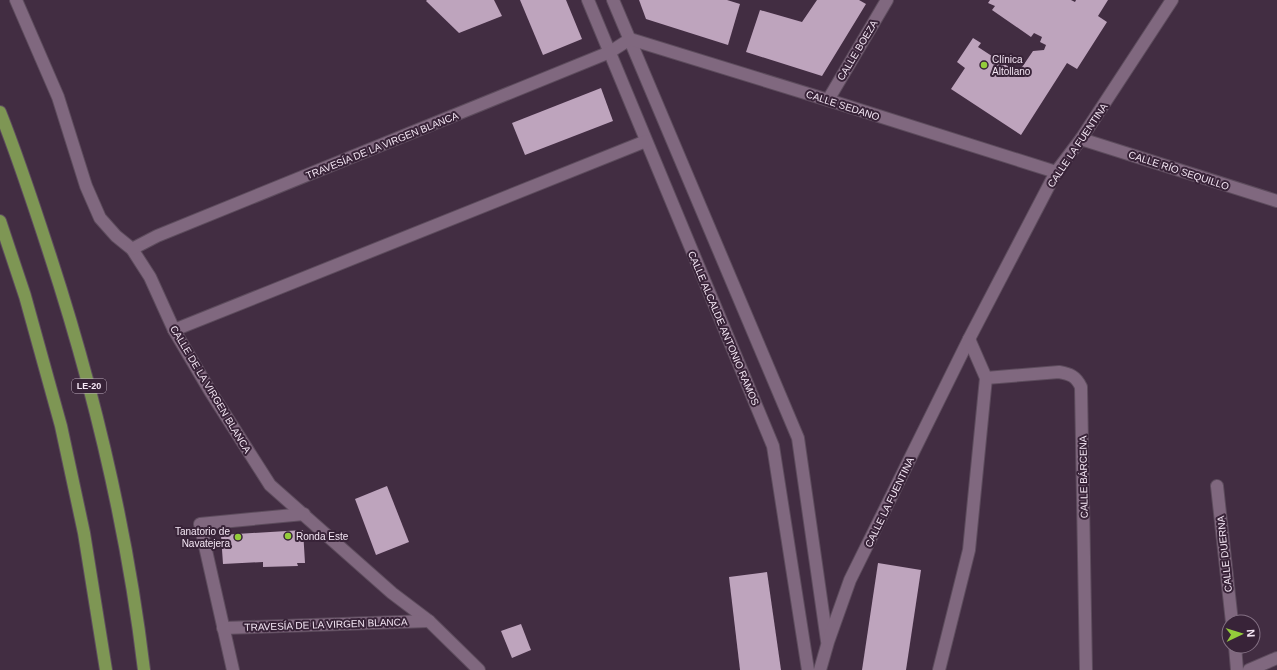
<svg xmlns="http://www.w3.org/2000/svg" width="1277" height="670" font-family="Helvetica,sans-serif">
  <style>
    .building { fill: #bea4bd }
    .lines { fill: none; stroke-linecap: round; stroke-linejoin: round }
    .minor-casing { stroke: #5d4c5d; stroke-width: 14 }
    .trunk-casing { stroke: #5d4c5d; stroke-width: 14 }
    .minor { stroke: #80687f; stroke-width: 12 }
    .trunk { stroke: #7e9654; stroke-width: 12 }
    .poi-dot { fill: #94cc3b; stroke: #382338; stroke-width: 1.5 }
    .labels { text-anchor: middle; stroke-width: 4; stroke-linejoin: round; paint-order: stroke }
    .shield { fill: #382338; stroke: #bcacbc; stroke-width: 1 }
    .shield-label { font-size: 9px; font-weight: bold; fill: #f5e7f5 }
    .street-label { font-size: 10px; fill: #f5e7f5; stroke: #382338 }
    .poi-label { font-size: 10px; fill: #f5e7f5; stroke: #382338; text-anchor: start }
  </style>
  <rect width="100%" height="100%" fill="#422d42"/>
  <g class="building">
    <path d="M427 0H494L502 16 459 33 426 1Z"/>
    <path d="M520 0H566L582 39 543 55Z"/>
    <path d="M639 0H727L740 4 728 45 646 19Z"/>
    <path d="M817 0H859L866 4 822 76 746 52 760 10 802 22Z"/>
    <path d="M990 0H1071L1075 2 1076 0H1108L1098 16 1107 22 1077 69 1067 63 1021 135 951 89 965 68 957 62 973 38 981 43 978 47 1018 73 1033 51 1044 50 1046 45 1040 42 1042 37 1034 33 1031 37 992 10 995 6 988 3Z"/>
    <path d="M601 88 613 121 525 155 512 123Z"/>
    <path d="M387 486 409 542 376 555 355 499Z"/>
    <path d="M303 530 305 563H297L298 566 263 567V562L223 564 221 535Z"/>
    <path d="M878 563 921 570 906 670H862Z"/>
    <path d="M767 572 781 670H740L729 577Z"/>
    <path d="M521 624 531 650 512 658 501 631Z"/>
  </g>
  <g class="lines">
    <defs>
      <g id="minor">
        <path d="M16 0 58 97 86 186 100 218 116 236 132 249 150 277 174 330 210 391 270 485 392 593 429 621 479 670"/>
        <path d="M588 0 773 446 808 670"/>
        <path d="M613 0 798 438 827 641"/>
        <path d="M828 100 887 0"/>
        <path d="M1081 139 1277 201"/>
        <path d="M132 249 157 236 610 52 630 39 828 100 1056 172"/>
        <path d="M174 330 646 141"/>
        <path d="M986 378 1059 372C1070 374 1076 376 1081 387L1086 670"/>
        <path d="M1217 486 1232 622"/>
        <path d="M223 628 429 621"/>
        <path d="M1235 646 1237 670"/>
        <path d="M233 670 200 524 304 514"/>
        <path d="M820 670 828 642 850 580 969 339 1056 172 1081 139 1172 0"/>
        <path d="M939 670 969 550 986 378 969 339"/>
        <path d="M1249 670 1277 658"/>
      </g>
      <g id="trunk">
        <path d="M0 112C18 157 33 203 48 249 93 386 127 527 144 670"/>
        <path d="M0 221 25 296 61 426 84 533 106 670"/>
      </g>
    </defs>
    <use href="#minor" class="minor-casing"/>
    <use href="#trunk" class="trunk-casing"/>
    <use href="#minor" class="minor"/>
    <use href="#trunk" class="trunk"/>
  </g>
  <g class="poi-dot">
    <circle cx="984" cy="65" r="4"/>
    <circle cx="288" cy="536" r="4"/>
    <circle cx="238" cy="537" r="4"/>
  </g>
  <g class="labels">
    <rect class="shield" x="72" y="379" width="34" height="14" rx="3"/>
    <g class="shield-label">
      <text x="89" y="389">LE-20</text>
    </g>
    <g class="street-label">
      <text transform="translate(857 50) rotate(-59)" y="4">CALLE BOEZA</text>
      <text transform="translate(843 105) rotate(18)" y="4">CALLE SEDANO</text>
      <text transform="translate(382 145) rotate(-22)" y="4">TRAVESÍA DE LA VIRGEN BLANCA</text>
      <text transform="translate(1077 145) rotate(-56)" y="4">CALLE LA FUENTINA</text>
      <text transform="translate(1179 170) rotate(18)" y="4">CALLE RÍO SEQUILLO</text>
      <text transform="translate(724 328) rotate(67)" y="4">CALLE ALCALDE ANTONIO RAMOS</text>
      <text transform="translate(211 389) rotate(59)" y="4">CALLE DE LA VIRGEN BLANCA</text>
      <text transform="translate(1083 477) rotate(-91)" y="4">CALLE BÁRCENA</text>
      <text transform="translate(889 502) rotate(-64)" y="4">CALLE LA FUENTINA</text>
      <text transform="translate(1224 554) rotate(-96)" y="4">CALLE DUERNA</text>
      <text transform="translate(326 624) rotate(-2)" y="4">TRAVESÍA DE LA VIRGEN BLANCA</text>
    </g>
    <g class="poi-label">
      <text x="992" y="63">Clínica<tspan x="992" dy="12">Altollano</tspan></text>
      <text x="230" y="535" text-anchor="end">Tanatorio de<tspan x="230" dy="12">Navatejera</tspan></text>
      <text x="296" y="540">Ronda Este</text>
    </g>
  </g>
  <g transform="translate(1241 634) rotate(86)"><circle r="19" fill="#382338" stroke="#847184"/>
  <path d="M0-3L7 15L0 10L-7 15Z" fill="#94cc3b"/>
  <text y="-6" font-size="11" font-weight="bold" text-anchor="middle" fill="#f5e7f5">N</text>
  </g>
</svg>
